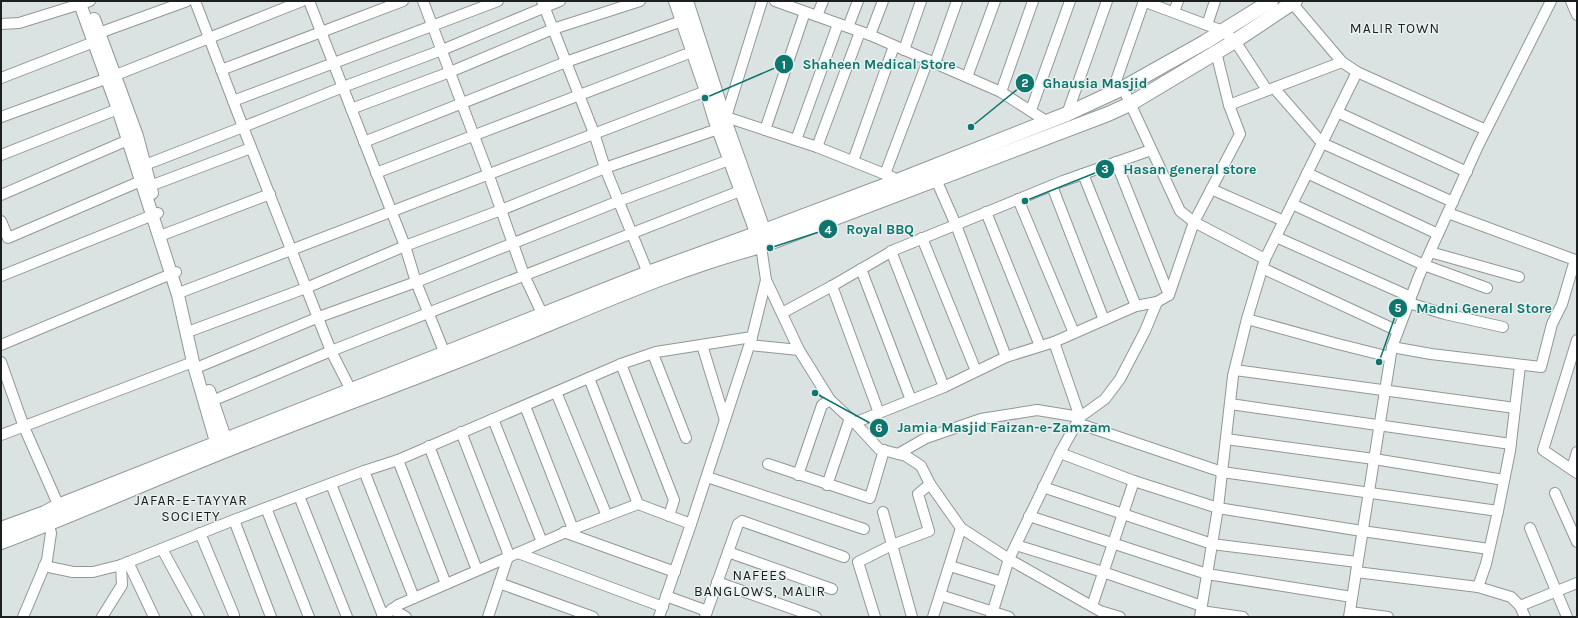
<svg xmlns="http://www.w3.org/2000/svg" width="1578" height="618" font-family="Karla,sans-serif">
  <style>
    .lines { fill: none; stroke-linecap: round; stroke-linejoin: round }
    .minor-casing { stroke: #909897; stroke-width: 12 }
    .tertiary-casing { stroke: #909897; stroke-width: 14 }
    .secondary-casing { stroke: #909897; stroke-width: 16 }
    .minor { stroke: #fff; stroke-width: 10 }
    .tertiary { stroke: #fff; stroke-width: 12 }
    .secondary { stroke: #fff; stroke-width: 14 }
    .labels { text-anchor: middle; stroke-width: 3; stroke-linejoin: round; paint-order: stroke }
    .neighbourhood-label { font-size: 14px; letter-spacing: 1px; fill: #1c1f1f; stroke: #e8f1ef }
    .leader { fill: none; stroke: #0f766e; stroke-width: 1.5 }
    .callout-dot { fill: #0f766e; stroke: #e8f1ef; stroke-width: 1.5 }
    .mark-label { font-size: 12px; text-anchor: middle; font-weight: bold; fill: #fff }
    .callout-label { font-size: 14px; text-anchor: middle; font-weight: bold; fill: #0f766e; stroke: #e8f1ef; stroke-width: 3; stroke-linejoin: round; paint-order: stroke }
  </style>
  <rect width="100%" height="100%" fill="#dae3e2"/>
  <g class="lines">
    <defs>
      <g id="minor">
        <path d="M195 1 243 127 331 351 354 396"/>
        <path d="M309 1 405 246 416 282 447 359"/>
        <path d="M423 1 488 173 524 275 545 320"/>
        <path d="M542 1 594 133 605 168 648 273"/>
        <path d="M775 1 870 35 1001 92 1046 121"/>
        <path d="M1143 1 1223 31 1235 41 1267 90"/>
        <path d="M1571 1 1577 15"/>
        <path d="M1292 3 1342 62 1357 72 1486 130"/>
        <path d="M1174 12 1178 1"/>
        <path d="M817 16 823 1"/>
        <path d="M1 24 19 23 90 1"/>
        <path d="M1207 25 1215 1"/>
        <path d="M848 27 858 1"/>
        <path d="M99 33 187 1"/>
        <path d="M870 35 883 1"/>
        <path d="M904 50 921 1"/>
        <path d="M935 63 957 1"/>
        <path d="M221 70 403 1"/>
        <path d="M967 77 995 1"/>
        <path d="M1 78 94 42"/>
        <path d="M1123 88 1180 211 1194 222 1265 259"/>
        <path d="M1274 88 1322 143 1453 202"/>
        <path d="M1001 92 1033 1"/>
        <path d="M1111 95 1144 1"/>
        <path d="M233 101 498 1"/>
        <path d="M1229 105 1342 62"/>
        <path d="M351 109 450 72 553 29 640 1"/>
        <path d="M1031 110 1070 1"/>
        <path d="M1337 112 1467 172"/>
        <path d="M1067 114 1107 1"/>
        <path d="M1 117 116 75 302 1"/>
        <path d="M726 117 762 1"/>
        <path d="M724 118 726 117 817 147 892 177 897 181"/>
        <path d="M765 130 805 12"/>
        <path d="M796 140 838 24"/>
        <path d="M364 142 566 62 682 21"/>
        <path d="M817 147 860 32"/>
        <path d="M1 155 118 109"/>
        <path d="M853 161 894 46"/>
        <path d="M1116 162 1169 295"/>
        <path d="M145 165 243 127 343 87 442 50 560 1"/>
        <path d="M376 173 692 52"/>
        <path d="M1307 173 1438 234"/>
        <path d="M885 174 928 60"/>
        <path d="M1083 174 1136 306"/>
        <path d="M934 175 956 225 1006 357"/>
        <path d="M150 186 251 148"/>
        <path d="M1052 186 1104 320"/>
        <path d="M1211 189 1284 221"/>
        <path d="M1 195 128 140"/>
        <path d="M1018 199 1074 333"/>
        <path d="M1292 204 1424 265 1487 288"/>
        <path d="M986 212 1040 346"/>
        <path d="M1 221 8 238 141 181"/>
        <path d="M165 234 270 194"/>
        <path d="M1276 237 1411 297"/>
        <path d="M922 238 976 371"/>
        <path d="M891 251 944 387"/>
        <path d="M1430 252 1519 277"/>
        <path d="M1262 268 1398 331"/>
        <path d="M861 269 911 400"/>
        <path d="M1 276 158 213"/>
        <path d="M766 280 799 350 830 400 857 425 879 449 906 456 921 466 930 484 961 528 1012 561 1100 611 1120 617"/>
        <path d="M832 286 879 413"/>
        <path d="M184 291 706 91"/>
        <path d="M1409 303 1445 314 1503 327"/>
        <path d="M782 313 832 286 894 250 1063 181 1151 150"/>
        <path d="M1247 319 1334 343 1390 357"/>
        <path d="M193 330 306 288 405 246 501 210 605 168 718 129"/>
        <path d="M1577 340 1543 450 1577 473"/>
        <path d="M1 345 176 272"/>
        <path d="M702 345 725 420"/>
        <path d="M750 345 799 350"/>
        <path d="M1392 347 1431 354 1541 367 1552 324 1562 304 1575 260 1448 213"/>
        <path d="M653 354 686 438"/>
        <path d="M1 362 24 427 61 511"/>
        <path d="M621 364 674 500 669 516"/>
        <path d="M201 366 319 317 416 282 619 201 729 160"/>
        <path d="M1235 370 1515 408"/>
        <path d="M589 378 638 504"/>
        <path d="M556 392 607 516"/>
        <path d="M212 401 331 351 740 191"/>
        <path d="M1230 404 1511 444"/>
        <path d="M525 406 573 529"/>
        <path d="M493 419 542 542"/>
        <path d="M854 423 944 387 1006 357 1054 342 1136 306 1157 302"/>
        <path d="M1077 423 1222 472 1498 511"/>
        <path d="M461 432 507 550 508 557 488 617"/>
        <path d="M1 435 193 362"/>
        <path d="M1226 439 1374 459 1504 480"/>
        <path d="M429 446 477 570"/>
        <path d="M1060 453 1134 481 1218 508 1362 531 1489 549"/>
        <path d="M898 454 926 438 981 419 1037 410 1080 417 1054 342"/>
        <path d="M398 460 446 584"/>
        <path d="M768 464 870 498 884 450"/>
        <path d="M1572 469 1577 452"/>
        <path d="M364 471 414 598"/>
        <path d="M798 475 822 405 830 400"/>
        <path d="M707 477 864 529"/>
        <path d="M331 484 383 616"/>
        <path d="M827 485 850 418"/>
        <path d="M1043 487 1212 544 1357 562"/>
        <path d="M1555 493 1577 542"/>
        <path d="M299 496 347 617"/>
        <path d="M266 508 309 617"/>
        <path d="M883 512 912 617"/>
        <path d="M1029 516 1207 574 1352 597"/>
        <path d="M234 520 271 617"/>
        <path d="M1530 528 1567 617"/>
        <path d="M564 532 675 572"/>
        <path d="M200 533 234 615"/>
        <path d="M1016 545 1103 572 1202 606"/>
        <path d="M162 549 199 617"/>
        <path d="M728 552 832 589"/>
        <path d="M518 553 663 607"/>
        <path d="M128 562 154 617"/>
        <path d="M44 566 73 572H93L121 565 234 520 364 471 398 460 621 364 656 352 752 337"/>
        <path d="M950 566 1002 582"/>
        <path d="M1356 572 1478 587 1511 597 1520 606 1525 617"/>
        <path d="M717 582 816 617"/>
        <path d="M499 583 593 617"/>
        <path d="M1478 587 1486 564 1498 511 1510 451 1520 366"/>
        <path d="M940 595 1009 617"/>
        <path d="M666 596 707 611"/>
        <path d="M1092 606 1134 481"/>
        <path d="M1520 606 1577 583"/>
        <path d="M392 609 406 617"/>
        <path d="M1201 611 1243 617"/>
        <path d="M1350 612 1388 617"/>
        <path d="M23 617 47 560 51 533 47 519"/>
        <path d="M102 617 122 585 121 565"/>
        <path d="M382 617 398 605 573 529 638 504 691 524"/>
        <path d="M659 617 691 524 752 337 766 280 761 246"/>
        <path d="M705 617 738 524 742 521 844 557"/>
        <path d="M875 617 858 562 892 545 929 531 918 494 930 484"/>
        <path d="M933 617 961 528"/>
        <path d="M991 617 1009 559 1060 453 1080 417 1105 399 1120 379 1145 331 1157 302 1169 295 1194 222 1240 134 1229 105 1216 52"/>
        <path d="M1200 617 1218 508 1233 376 1247 319 1265 259 1357 72"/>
        <path d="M1349 617 1392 347 1419 276 1478 146 1551 1"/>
      </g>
      <g id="tertiary">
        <path d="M79 1 118 109 178 295 193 362 219 452"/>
        <path d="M675 1 706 91 715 121 760 243"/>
        <path d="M687 1 729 131 767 238"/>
        <path d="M94 19 137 136 152 193"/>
        <path d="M209 391 228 447"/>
      </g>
      <g id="secondary">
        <path d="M1 529 45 513 58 506 648 273 764 231 897 181 1067 114 1123 88 1205 42 1271 1"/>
        <path d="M1 542C78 513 153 479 229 449 314 415 400 384 485 350 576 314 666 271 761 246L1108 114 1130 104 1235 41 1295 1"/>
      </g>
    </defs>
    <use href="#minor" class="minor-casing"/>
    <use href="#tertiary" class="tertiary-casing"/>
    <use href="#secondary" class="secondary-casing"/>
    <use href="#minor" class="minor"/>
    <use href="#tertiary" class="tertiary"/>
    <use href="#secondary" class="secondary"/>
  </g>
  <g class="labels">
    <g class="neighbourhood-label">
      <text x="1395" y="33">MALIR TOWN</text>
      <text x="191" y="505">JAFAR-E-TAYYAR<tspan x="191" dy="16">SOCIETY</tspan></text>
      <text x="760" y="580">NAFEES<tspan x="760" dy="16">BANGLOWS, MALIR</tspan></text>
    </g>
  </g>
  <path class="leader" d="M705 98L784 64M971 127L1025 83M1025 201L1105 169M770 248L828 229M1379 362L1398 308M815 393L879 428"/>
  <g class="callout-dot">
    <circle cx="705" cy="98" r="4"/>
    <circle cx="971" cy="127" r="4"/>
    <circle cx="1025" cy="201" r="4"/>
    <circle cx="770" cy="248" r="4"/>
    <circle cx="1379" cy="362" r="4"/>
    <circle cx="815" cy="393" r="4"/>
    <circle cx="784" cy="64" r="10"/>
    <circle cx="1025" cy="83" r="10"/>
    <circle cx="1105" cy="169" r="10"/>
    <circle cx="828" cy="229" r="10"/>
    <circle cx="1398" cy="308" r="10"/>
    <circle cx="879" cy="428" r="10"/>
  </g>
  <g class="mark-label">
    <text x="784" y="69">1</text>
    <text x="1025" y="87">2</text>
    <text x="1105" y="173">3</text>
    <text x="828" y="234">4</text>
    <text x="1398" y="312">5</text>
    <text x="879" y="432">6</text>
  </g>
  <g class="callout-label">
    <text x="879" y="69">Shaheen Medical Store</text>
    <text x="1095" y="88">Ghausia Masjid</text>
    <text x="1190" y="174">Hasan general store</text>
    <text x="880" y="234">Royal BBQ</text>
    <text x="1484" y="313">Madni General Store</text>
    <text x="1004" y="432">Jamia Masjid Faizan-e-Zamzam</text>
  </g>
  <rect width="1578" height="618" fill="none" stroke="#1c1f1f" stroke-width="4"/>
</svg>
